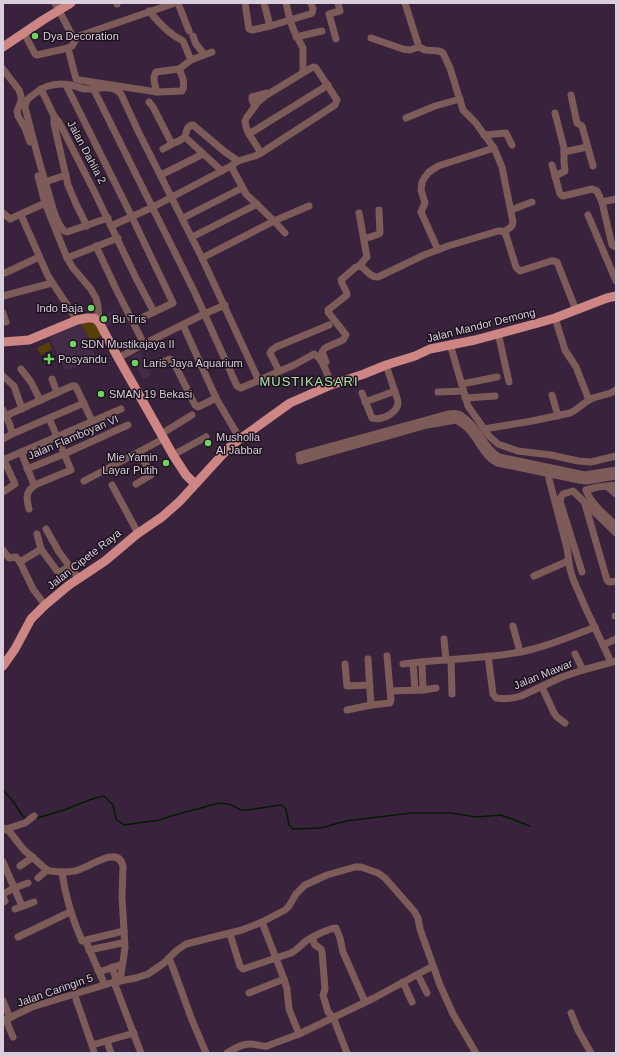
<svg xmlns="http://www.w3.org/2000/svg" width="619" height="1056" font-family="Helvetica,sans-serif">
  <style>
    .built { fill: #442b49 }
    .green { fill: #583f08 }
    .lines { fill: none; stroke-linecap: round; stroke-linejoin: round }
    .stream { stroke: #031c01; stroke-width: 1.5 }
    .minor { stroke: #7d5b59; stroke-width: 7 }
    .major { stroke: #cd8684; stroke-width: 9 }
    .poi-dot { fill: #6dd361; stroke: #1a111c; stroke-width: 1.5 }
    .labels { text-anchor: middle; stroke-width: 3; stroke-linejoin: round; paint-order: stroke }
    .poi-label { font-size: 11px; fill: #dacddc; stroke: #1a111c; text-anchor: start }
    .street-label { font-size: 11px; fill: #dacddc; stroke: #1a111c }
    .quarter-label { font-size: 13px; letter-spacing: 1px; fill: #aee4a7; stroke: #1a111c }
  </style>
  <rect width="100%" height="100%" fill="#39233c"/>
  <g class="built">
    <path d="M113 310 119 320 107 327 101 318Z"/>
    <path d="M80 322 94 347 92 350 96 359 78 367 65 370 48 335Z"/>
    <path d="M140 352 151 375 143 379 131 357Z"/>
  </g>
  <g class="green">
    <path d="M94 320 104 334 91 342 80 322Z"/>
    <path d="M49 342 52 349 41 355 37 348Z"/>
  </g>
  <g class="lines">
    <g class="stream">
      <path d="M3 790 13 801 22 815 26 819"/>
      <path d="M34 819 64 810 92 799 104 796 113 805 116 819 124 825 160 820 171 816 219 803 229 804 241 810H247L281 805 286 809 289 825 293 829 321 828 346 821 411 813H450L477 817 501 815 530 826"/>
    </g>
    <g class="minor">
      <path d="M117 3V4"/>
      <path d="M178 3 189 31"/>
      <path d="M245 3 249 29 252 30 270 26 310 14 312 13 313 9 311 3"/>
      <path d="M264 3 270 26"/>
      <path d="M286 3 290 20 294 31 303 48V72"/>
      <path d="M405 3 419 47 425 50 439 51 443 53 450 68 463 110 475 122 494 148 502 167 513 222 512 226 504 232"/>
      <path d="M149 11C156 19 163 28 172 34 175 37 179 38 183 41L191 60"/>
      <path d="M24 33 35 54 37 55 68 48 72 46 75 41 55 3"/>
      <path d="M193 36 196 44 204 54"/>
      <path d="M296 37 322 31"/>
      <path d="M73 38 175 3"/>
      <path d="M371 38 403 49 410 50 419 47"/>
      <path d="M336 39 329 14 340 11 338 3"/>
      <path d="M68 48 76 79 79 80 157 92 182 91C186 84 182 76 179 69"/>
      <path d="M3 69 19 90 21 96V101L17 111 18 116 25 128 30 142"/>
      <path d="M66 85 132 217 173 303 133 322"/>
      <path d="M93 88 195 293 237 386 241 388 294 365 314 354C323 358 328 376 331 385"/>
      <path d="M41 89 54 116 59 122 95 193 136 278 154 312"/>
      <path d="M157 92C155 85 152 78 156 72L179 69 191 60 212 52"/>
      <path d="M571 95 577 123 582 126 593 166"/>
      <path d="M149 102 153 107 171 142C177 144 180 140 185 137L222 171"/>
      <path d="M255 106 252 100V97L267 93"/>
      <path d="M555 113 564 148V162L565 171 555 176 560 194 563 196 592 189 597 191 602 202 612 245 616 247"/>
      <path d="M54 116V124L68 185 76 204 87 226"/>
      <path d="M406 118 435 106 460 99"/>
      <path d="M249 134 328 85"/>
      <path d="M484 135 506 133 512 145"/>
      <path d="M185 137C186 132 187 125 193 125L225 152 238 161"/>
      <path d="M163 149 174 143"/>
      <path d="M564 152 587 147"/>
      <path d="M552 165 555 176"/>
      <path d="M231 166 246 194 274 221 285 233"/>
      <path d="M161 175 203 154"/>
      <path d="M38 176 45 203 67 258 73 268 90 288 96 298 98 306 99 322"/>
      <path d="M45 182 66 175"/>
      <path d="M602 202 616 199"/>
      <path d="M511 210 532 202"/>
      <path d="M3 213 10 219 45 203"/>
      <path d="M359 213 367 257 365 259 359 266"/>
      <path d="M21 215 48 276 77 320"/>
      <path d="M588 215 616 281"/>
      <path d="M108 218 67 232 64 231C55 220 52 205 48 191 39 163 32 135 25 107 25 101 28 98 33 95 44 85 56 82 71 85 76 86 81 89 86 89 97 89 113 84 121 94L139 133 202 258 259 381"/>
      <path d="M183 218 242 188"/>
      <path d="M111 226 153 207 189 188 231 166 238 161 255 156 261 153 335 105 337 100 316 68 314 67 311 68 265 96 258 102 247 117 245 121 246 127 249 134 261 153"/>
      <path d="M504 232 506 235 516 267 520 271 551 261H554L557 262 576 310"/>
      <path d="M192 237 257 204"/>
      <path d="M364 239 379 234 380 233 379 210"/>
      <path d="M96 246 117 291 144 344"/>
      <path d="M438 250 421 212 425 203 421 190 422 182 425 177 429 172 438 166 494 148"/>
      <path d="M67 258 118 238"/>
      <path d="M202 258 274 221 309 206"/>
      <path d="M3 273H5L39 257"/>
      <path d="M3 296 52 283"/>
      <path d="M3 313 6 322"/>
      <path d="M555 318 565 350 576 367 589 400"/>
      <path d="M183 325 216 398 240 439"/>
      <path d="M498 333 509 382"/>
      <path d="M450 344 468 406 489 436 498 444 518 451 551 455 578 461 591 462 616 456"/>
      <path d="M118 358 144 344 204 314 225 305"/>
      <path d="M326 362 322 352 325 348 343 340 346 335 328 312V310L347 295C347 290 342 286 341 280L356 267 359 266H361C366 270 371 278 378 277L424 255 448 246 498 231H502L504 232"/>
      <path d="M156 365 170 359 173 361 195 405 198 407 216 398"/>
      <path d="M21 369 31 382 40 400"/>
      <path d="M279 371 270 353 272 350 276 347 329 325"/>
      <path d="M3 376 14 386 22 409"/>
      <path d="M52 379 57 393"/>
      <path d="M462 384 497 377"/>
      <path d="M438 392 463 391"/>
      <path d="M362 393 372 418C383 421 399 412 398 401L386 365"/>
      <path d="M552 395 558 416"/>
      <path d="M465 398 495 396"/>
      <path d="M365 402 395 391"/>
      <path d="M3 410 10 425 12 434 3 439"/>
      <path d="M3 417 72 386H75L77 389 92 421"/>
      <path d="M484 429 532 421 570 413C577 410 582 404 589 400 597 395 608 396 616 390"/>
      <path d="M12 434 84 403"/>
      <path d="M161 434 192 415"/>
      <path d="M21 452 34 485"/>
      <path d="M173 455 206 437"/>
      <path d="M3 458 15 484 3 492"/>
      <path d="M3 460 121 409"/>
      <path d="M27 469 64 454 128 425"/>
      <path d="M616 470 585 475 580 474 499 457C483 448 479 427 463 417 462 416 459 414 457 414 455 413 450 414 448 414L299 455 300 461 427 425 456 420C462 423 467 427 471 432 480 443 484 456 497 463L579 480 586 481 616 476"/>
      <path d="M549 474V479L567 548 570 569 573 579 586 609 611 662"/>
      <path d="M84 481 163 439"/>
      <path d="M136 484 151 475V474L139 452"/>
      <path d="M112 485 138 533"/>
      <path d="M616 485 598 487 586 490C591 504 605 515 616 525"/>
      <path d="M608 487 616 494"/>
      <path d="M585 504 607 580 609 582 616 581"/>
      <path d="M29 509C26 497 25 491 37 484L71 470 49 418"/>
      <path d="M46 529 59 552 79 579"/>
      <path d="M37 534 41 549 57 571 60 572 70 566"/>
      <path d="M3 550 9 558 16 557 20 562 33 589 45 605"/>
      <path d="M20 562 41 549"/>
      <path d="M582 572 560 501 561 497 563 494 573 491 616 533"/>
      <path d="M534 576 568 561"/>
      <path d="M615 616H616"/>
      <path d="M513 626 520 652"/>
      <path d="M444 639 446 660"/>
      <path d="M603 645 616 639"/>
      <path d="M575 654 583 670"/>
      <path d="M488 656 493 694 496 698C505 699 513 699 521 696L562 677 583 670 616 661"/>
      <path d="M368 659 371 705"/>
      <path d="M451 660 452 694"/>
      <path d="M345 664 347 686 370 685"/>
      <path d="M403 664 413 663"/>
      <path d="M542 687 554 713 557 717 565 723"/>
      <path d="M415 690 413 663C450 658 489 659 525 651 549 646 572 636 595 627"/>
      <path d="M423 690 436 688"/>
      <path d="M390 691 423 690 422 662"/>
      <path d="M347 710 371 705 390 703 391 700 387 656"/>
      <path d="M3 828 9 831 24 850 47 870 50 871C59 872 70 873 78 870 90 867 119 844 123 867L122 897 125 948 120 981"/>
      <path d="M6 829 25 823 34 816"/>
      <path d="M3 862 22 906"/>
      <path d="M20 866 33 857"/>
      <path d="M62 872C65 896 72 918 82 941L124 931"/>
      <path d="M38 878 47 870"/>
      <path d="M3 894 14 888 28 883"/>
      <path d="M3 897 5 901 3 902"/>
      <path d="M15 909 34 902"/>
      <path d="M262 922 284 979 287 989 289 1009 299 1034"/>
      <path d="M230 934 240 966 243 969 291 953C297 950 301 945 306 941 313 936 328 929 336 928L340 938 343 952 365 1002"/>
      <path d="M18 937 70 912"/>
      <path d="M312 938 315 945 321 949 322 952 325 989 323 995 328 1012 333 1017 347 1053"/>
      <path d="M86 942 103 981"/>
      <path d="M89 950 122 943"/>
      <path d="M169 958 173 968 192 1020 206 1053"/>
      <path d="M112 967 117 982"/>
      <path d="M99 972 120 965"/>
      <path d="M418 975 427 993"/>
      <path d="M114 982 141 1053"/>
      <path d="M403 982 412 1002"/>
      <path d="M249 993 284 979"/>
      <path d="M76 999 92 1045 134 1033"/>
      <path d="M3 1001 10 1018"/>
      <path d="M571 1013 578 1030 591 1053"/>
      <path d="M6 1020 13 1037"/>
      <path d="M3 1021 32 1007 114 982 136 978 148 974 164 963 176 951 186 944 242 930 262 922 285 910 289 906 296 894 305 885 327 875 355 867H361L378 873 385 878 414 911 418 918 420 929 440 985 453 1014 476 1053"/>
      <path d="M107 1041 111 1053"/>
      <path d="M92 1045 94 1053"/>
      <path d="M227 1053C234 1049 243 1043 251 1044 257 1044 261 1047 267 1046L299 1034 374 998 433 966"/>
    </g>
    <g class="major">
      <path d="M3 47 43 20 71 3"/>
      <path d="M3 342 29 340 77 320 87 318H94L99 322 116 354 173 455 186 475 195 484"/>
      <path d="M3 666 15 649 31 619 45 605 69 585 105 561 137 534 162 517 180 501 223 454 233 444 290 403 331 385 364 374 386 365 415 356 430 349 475 340 538 323 555 318 607 298 616 296"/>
    </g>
  </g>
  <g class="poi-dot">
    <circle cx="35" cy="36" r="4"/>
    <circle cx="91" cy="308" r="4"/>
    <circle cx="104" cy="319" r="4"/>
    <circle cx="73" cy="344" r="4"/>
    <path d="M47 353h4v4h4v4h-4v4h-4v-4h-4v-4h4z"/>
    <circle cx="135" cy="363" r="4"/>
    <circle cx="101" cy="394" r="4"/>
    <circle cx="208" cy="443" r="4"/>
    <circle cx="166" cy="463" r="4"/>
  </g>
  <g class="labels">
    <g class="poi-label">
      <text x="43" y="40">Dya Decoration</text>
      <text x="83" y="312" text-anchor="end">Indo Baja</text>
      <text x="112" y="323">Bu Tris</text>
      <text x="81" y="348">SDN Mustikajaya II</text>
      <text x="58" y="363">Posyandu</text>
      <text x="143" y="367">Laris Jaya Aquarium</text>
      <text x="109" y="398">SMAN 19 Bekasi</text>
      <text x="216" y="441">Musholla<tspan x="216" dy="13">Al Jabbar</tspan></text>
      <text x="158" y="461" text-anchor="end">Mie Yamin<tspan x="158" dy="13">Layar Putih</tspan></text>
    </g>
    <g class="street-label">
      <text transform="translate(87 152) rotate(62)" y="4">Jalan Dahlia 2</text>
      <text transform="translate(481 325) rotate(-14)" y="4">Jalan Mandor Demong</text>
      <text transform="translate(73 437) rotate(-23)" y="4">Jalan Flamboyan VI</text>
      <text transform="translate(84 559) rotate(-38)" y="4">Jalan Cipete Raya</text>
      <text transform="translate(543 674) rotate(-22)" y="4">Jalan Mawar</text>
      <text transform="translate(55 990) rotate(-19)" y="4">Jalan Caringin 5</text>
    </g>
    <g class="quarter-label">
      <text x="309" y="386">MUSTIKASARI</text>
    </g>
  </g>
  <rect width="619" height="1056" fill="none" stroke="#dacddc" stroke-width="8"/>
</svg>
